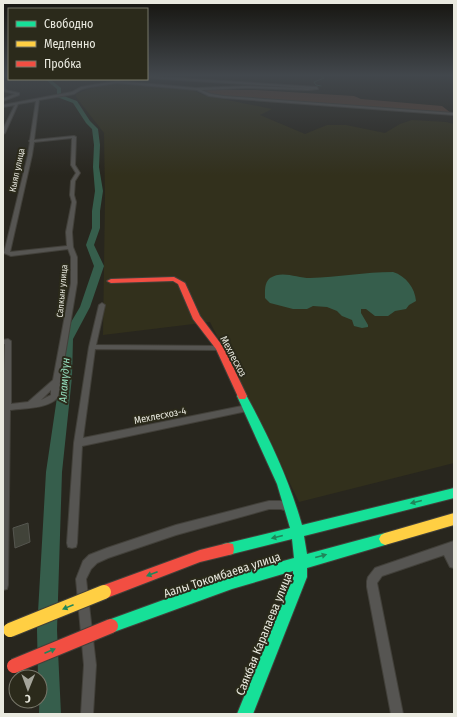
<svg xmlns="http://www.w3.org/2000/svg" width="457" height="717" font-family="'Fira Sans Condensed',sans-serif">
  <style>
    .built { fill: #32301c }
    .green { fill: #584033 }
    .water { fill: #365e4c }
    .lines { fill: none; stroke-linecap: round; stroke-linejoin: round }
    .stream { stroke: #365e4c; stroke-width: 1 }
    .river { fill: #365e4c; fill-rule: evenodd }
    .building { fill: #414339; stroke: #55564f }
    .street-casing { stroke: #42403a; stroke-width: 2 }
    .fast-casing { stroke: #42403a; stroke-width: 2 }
    .slow-casing { stroke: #42403a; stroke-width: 2 }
    .jam-casing { stroke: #42403a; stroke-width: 2 }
    .street { fill: #565552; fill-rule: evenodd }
    .fast { fill: #16e098; fill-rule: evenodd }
    .slow { fill: #ffcf43; fill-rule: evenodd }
    .jam { fill: #f24e42; fill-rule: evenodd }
    .slow-bridge-casing { stroke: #42403a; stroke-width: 16; stroke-linecap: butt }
    .jam-bridge-casing { stroke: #42403a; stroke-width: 16; stroke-linecap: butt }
    .slow-bridge { stroke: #ffcf43; stroke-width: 14 }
    .jam-bridge { stroke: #f24e42; stroke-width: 14 }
    .oneway { fill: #20855a }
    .labels { text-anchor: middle; stroke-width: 4; stroke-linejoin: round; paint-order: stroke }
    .far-street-label { font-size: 9px; fill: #e9e9df; stroke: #2b2a1b }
    .street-label { font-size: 10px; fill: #e9e9df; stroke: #2b2a1b }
    .water-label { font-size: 11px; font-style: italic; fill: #94debd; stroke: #2b2a1b }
    .near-street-label { font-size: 12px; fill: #e9e9df; stroke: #2b2a1b }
  </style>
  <rect width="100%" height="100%" fill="#28261e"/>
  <path class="built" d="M112 83 193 90 203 95 272 109 260 115 305 134 327 125H346L385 133 400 124 412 120 446 122 454 124V463L299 502 210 322 103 335 105 198 104 133 76 97V94L96 86Z"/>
  <path class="green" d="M204 90H256L354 96 361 99 442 106 451 113 224 96 210 94Z"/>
  <path class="water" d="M393 272C406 276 415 288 416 301L409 305 406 309 395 311 388 316H375L366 309H361V313L368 325V327L362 328 354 326 352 320 342 316 337 311 327 307 313 306 307 309H293L270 303 265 298C265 291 264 283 270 278 282 270 297 278 310 278 338 277 365 272 393 272Z"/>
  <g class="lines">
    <path class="stream" d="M320 75 324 78 314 82 316 85 321 86"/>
    <path class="river" d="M45 79H50L61 88V95L77 101 90 121 98 129 100 145 99 167 103 191 100 211V228L94 245 104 266 90 307 73 339 72 377 62 472 57 630 61 714H39L40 677H38L37 630 46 472 60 377 61 339 80 307 94 266 86 245 92 228V211L95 191 93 167 94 145 92 129 86 123 73 103 57 97V89Z"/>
  </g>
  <path class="building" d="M28 523 30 542 15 548 13 528Z"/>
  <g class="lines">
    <defs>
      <g id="street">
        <path d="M3 75H9V76L3 77Z"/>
        <path d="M147 76 317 87 318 89 308 90 246 88 201 90 211 94 224 96 454 113V115L224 98 209 96 197 90 117 83 90 87 82 89 74 94 39 100 34 140 74 136 76 137 75 165 80 173 75 181 74 195 76 202 72 232 73 247 77 257V283L58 397C49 409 24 408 10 410L8 585 7 589 3 590V399L5 344H3V340L8 339 11 341V404L28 402 53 380 71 283V257L68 249 11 256 4 253 28 155 30 142 29 141 30 140 36 101 18 104 5 133 3 134V129L15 105 3 107V105L72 92 81 87 117 81 196 88 246 86 306 88 147 78ZM72 138 71 165 76 173 71 181 70 195 72 202 66 232 67 246 10 252 32 155 34 142ZM51 390V395L41 400Z"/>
        <path d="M3 79 4 80 5 90 19 93V95L3 101V99L15 94 3 91Z"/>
        <path d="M102 303 105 305 96 345 220 346 223 348 220 350 95 349 83 438 247 405 250 406 251 408 250 410 247 411 82 446 77 543 76 547 72 548 68 547 67 543 74 443 89 347 99 305Z"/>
        <path d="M269 501H281L293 505 295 508 293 511 290 512 281 509H269L176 535 108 558 97 563 91 569 86 579 96 665 93 714H81L84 665 76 579 83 561 89 555 107 548 176 525Z"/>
        <path d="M454 541V551H453L454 553V568L450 567 444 555 382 576 377 583 403 714H391L367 587V581L368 577 375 568Z"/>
      </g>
      <path id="fast" d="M242 392 245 393C268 435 289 479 302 525L454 488V498L304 536 307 554 385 533 389 535 391 539 389 543 385 545 307 568V577L253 714H237L293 577V571L232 589 111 633 106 631 104 626 106 621 111 619 232 575 294 558 292 539 228 555 223 554 222 549 223 544 228 543 290 528 277 484 237 396 239 393Z"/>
      <path id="slow" d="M454 513V525L385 545 381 543 379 539 381 535 385 533Z"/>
      <g id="jam">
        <path d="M174 277 185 283 200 316 224 348 247 396 245 399H239L216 349 193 319 178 284 173 281 111 283 107 281 111 279Z"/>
        <path d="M228 543 233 544 234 549 233 554 200 562 104 599 99 597 97 592 99 587 104 585 200 550Z"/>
      </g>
    </defs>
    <use href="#street" class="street-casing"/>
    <use href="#fast" class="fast-casing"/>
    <use href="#slow" class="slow-casing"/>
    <use href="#jam" class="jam-casing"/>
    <use href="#street" class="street"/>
    <use href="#fast" class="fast"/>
    <use href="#slow" class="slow"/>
    <use href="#jam" class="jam"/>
    <defs>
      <path id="slow-bridge" d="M10 630 104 592"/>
      <path id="jam-bridge" d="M14 666 111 626"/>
    </defs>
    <use href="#slow-bridge" class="slow-bridge-casing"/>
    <use href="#jam-bridge" class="jam-bridge-casing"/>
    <use href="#slow-bridge" class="slow-bridge"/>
    <use href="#jam-bridge" class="jam-bridge"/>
  </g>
  <defs><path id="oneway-solid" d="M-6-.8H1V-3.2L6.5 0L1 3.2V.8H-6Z"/></defs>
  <g class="oneway">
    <use href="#oneway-solid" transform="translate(416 502) rotate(166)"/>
    <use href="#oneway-solid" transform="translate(277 537) rotate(166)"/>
    <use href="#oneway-solid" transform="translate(321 556) rotate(-15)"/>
    <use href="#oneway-solid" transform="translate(152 574) rotate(159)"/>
    <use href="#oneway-solid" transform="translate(68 607) rotate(158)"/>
    <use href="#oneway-solid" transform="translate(50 651) rotate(-23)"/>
  </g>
  <linearGradient id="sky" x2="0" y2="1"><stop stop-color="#161510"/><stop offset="0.43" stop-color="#42474c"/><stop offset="1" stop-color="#42474c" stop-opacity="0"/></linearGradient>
  <rect width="457" height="175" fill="url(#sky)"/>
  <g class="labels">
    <g class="far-street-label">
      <text transform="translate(17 170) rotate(-78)" y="3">Кыял улица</text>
      <text transform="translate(62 291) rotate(-85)" y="3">Салкын улица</text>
    </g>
    <g class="street-label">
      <text transform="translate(234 356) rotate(62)" y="4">Мехлесхоз</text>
      <text transform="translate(160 415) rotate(-11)" y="4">Мехлесхоз-4</text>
    </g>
    <g class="water-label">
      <text transform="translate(64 380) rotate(-86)" y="4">Аламүдүн</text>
    </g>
    <g class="near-street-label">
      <text transform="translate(222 575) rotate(-18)" y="4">Аалы Токомбаева улица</text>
      <text transform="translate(264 634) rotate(-68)" y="4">Саякбая Каралаева улица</text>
    </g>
  </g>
  <rect width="457" height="717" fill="none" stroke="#e9e9df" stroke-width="8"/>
  <rect x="8" y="8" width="140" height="72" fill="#2b2a1b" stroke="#777669"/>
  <rect x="16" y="21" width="20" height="6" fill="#16e098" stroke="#777669"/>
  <text x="44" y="28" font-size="12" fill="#e9e9df">Свободно</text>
  <rect x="16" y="41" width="20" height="6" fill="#ffcf43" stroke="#777669"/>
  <text x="44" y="48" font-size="12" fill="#e9e9df">Медленно</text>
  <rect x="16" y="61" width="20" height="6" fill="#f24e42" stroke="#777669"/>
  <text x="44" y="68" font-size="12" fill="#e9e9df">Пробка</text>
  <g transform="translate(28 689) rotate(181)"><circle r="19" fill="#2b2a1b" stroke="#777669"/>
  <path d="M0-3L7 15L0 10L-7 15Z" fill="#a5a59b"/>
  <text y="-6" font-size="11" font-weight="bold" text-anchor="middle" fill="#e9e9df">С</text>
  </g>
</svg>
